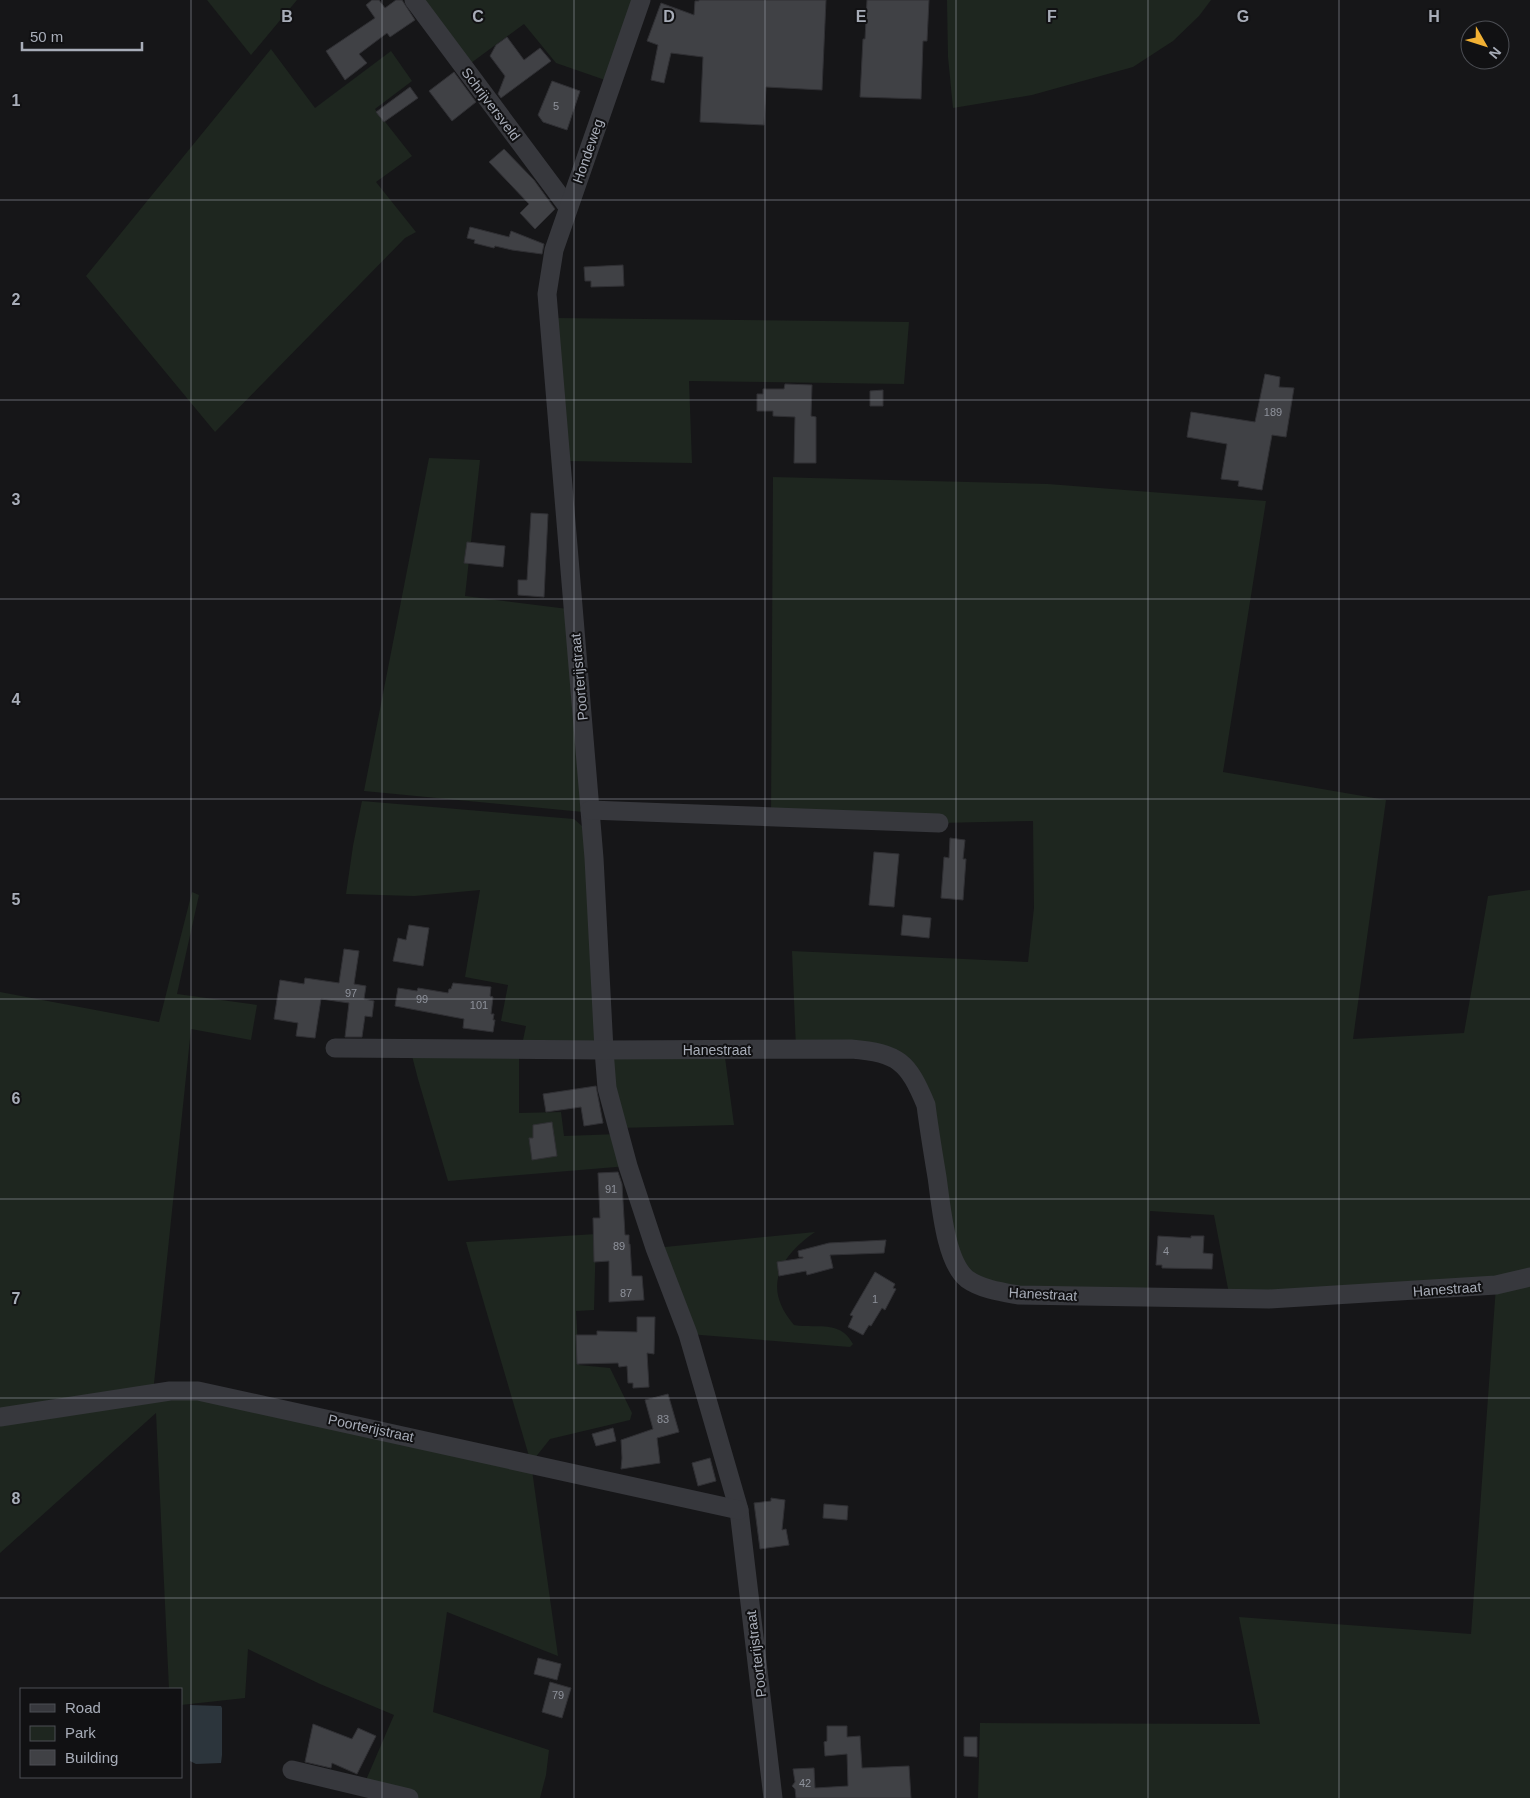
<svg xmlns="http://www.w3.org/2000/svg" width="1530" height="1798" font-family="Arial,sans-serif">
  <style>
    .green { fill: #1e261f }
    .water { fill: #2c353c }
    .building { fill: #404145; stroke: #303034 }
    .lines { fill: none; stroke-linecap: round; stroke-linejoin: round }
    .minor { stroke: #37383d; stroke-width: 19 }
    .grid { fill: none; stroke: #a8adb8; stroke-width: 1; stroke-opacity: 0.55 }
    .labels { text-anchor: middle; stroke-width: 4; stroke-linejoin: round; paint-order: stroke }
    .number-label { font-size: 11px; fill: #8e929b }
    .street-label { font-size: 14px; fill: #a8adb8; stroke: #111113 }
    .grid-label { font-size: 16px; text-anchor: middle; font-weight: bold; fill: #a8adb8; stroke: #111113; stroke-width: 4; stroke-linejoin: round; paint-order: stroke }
  </style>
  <rect width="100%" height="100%" fill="#161618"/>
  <g class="green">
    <path d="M207 0H297L251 55Z"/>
    <path d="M424 0H636L608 81 556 63 524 24 471 63Z"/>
    <path d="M947 0H1211L1199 16 1173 41 1133 67 1032 95 953 108 948 57Z"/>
    <path d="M271 49 315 108 391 51 412 81 375 109 412 156 376 182 416 232 405 238 215 432 86 276Z"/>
    <path d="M555 318 909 322 904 384 689 381 692 463 566 461Z"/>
    <path d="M429 458 480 460 465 596 568 609 583 812 364 791Z"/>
    <path d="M773 477 1048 484 1266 501 1223 772 1386 800 1353 1039 1464 1033 1488 896 1530 890V1798H978L980 1723 1260 1724 1239 1617 1471 1634 1496 1286 1230 1299 1214 1215 1150 1211 1148 1298 1018 1295 958 1266 926 1105 888 1055 796 1049 792 951 1028 962 1034 908 1033 821 939 823 771 817Z"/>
    <path d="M362 801 574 819 582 826 586 839 595 1040 589 1044 522 1045 526 1026 501 1021 508 985 465 977 480 890 414 896 346 894 353 846Z"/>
    <path d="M192 892 199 895 177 994 257 1005 251 1040 191 1029 153 1393 170 1391 531 1463 466 1242 596 1234 594 1310 576 1311 579 1365 610 1368 632 1413 630 1420 550 1439 531 1463 558 1656 447 1612 433 1712 549 1750 546 1775 540 1798H409L363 1787 394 1715 320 1684 248 1649 245 1698 181 1705V1689H169L156 1413 0 1553V992L159 1022Z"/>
    <path d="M604 1050H724L734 1125 617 1128Z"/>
    <path d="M411 1052 519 1057V1113L561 1112 564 1136 619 1134 628 1166 448 1181 418 1079Z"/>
    <path d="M815 1232C779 1257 762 1288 794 1325 816 1329 840 1319 853 1344L850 1347 688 1334 655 1248Z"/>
  </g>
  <path class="water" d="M190 1705 221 1706 222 1708V1755L221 1763 196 1764 190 1761Z"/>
  <g class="building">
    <path d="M372 0H379L385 8 396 0H402L415 20 390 37 387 33 359 54 367 63 345 80 326 51 375 18 366 5Z"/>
    <path d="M699 0H826L822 90 766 87 764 125 700 122 703 57 671 53 664 83 651 80 658 45 647 41 661 3 694 15 695 1H699Z"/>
    <path d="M867 0H929L927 41H923L921 99 860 97 863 39H865Z"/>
    <path d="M507 37 524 60 540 48 551 61 501 98 498 94 505 76 490 56 496 45Z"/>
    <path d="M454 72 476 102 452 121 429 91Z"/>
    <path d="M552 81 580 91 567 130 543 122 538 115Z"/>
    <path d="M410 87 418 98 384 122 376 112Z"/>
    <path d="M504 149 534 180 555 209 535 229 520 213 529 204 489 162Z"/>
    <path d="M470 227 509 237 511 231 544 244 542 254 512 250 495 246 494 248 474 243 475 240 467 238Z"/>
    <path d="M623 265 624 286 591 287V281H585L584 267Z"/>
    <path d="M1265 374 1280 377 1279 387 1294 388 1286 437 1272 435 1262 490 1238 486 1239 481 1221 479 1227 444 1187 437 1191 412 1255 422Z"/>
    <path d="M785 384 812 385 811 416 816 417V463H794L795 417 773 416V411H757V394H763V389H784Z"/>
    <path d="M883 390V406H870V391Z"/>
    <path d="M531 513 548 514 544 597 518 595V580H527Z"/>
    <path d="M467 542 505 546 503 567 464 563Z"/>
    <path d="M950 838 965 840 963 859H966L963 900 941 898 944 857 949 858Z"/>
    <path d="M874 852 899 854 894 907 869 905Z"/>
    <path d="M903 915 931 918 929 938 901 935Z"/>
    <path d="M409 925 429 928 423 966 393 961 398 938 406 940Z"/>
    <path d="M344 949 359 951 354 984 366 986 364 999 374 1001 372 1017 365 1016 362 1037H345L349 1003 321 999 315 1038 296 1036 298 1023 274 1019 280 980 304 984 305 978 339 983Z"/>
    <path d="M453 983 491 987 490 996 493 997 491 1014H494L493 1020H495L493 1032 463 1028 464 1019 395 1006 398 988 417 991 418 988 448 993 449 989H451Z"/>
    <path d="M596 1086 603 1123 584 1126 581 1107 546 1112 543 1094Z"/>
    <path d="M552 1122 557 1156 532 1160 529 1138H533V1125Z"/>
    <path d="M618 1172 622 1184 625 1235H629V1244H630L632 1276H642L644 1300 609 1302V1261L594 1262 593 1218H600L598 1173Z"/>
    <path d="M1158 1236 1191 1238V1236H1204L1203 1253 1213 1254 1212 1269 1162 1268V1265H1156Z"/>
    <path d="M886 1240 884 1253 830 1255 833 1268 807 1275 806 1271 779 1276 777 1262 803 1258V1257H799L798 1251 829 1243Z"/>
    <path d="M875 1272 895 1284 893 1288 896 1289 885 1310 882 1308 871 1326 869 1325 863 1335 848 1327 853 1316 850 1315Z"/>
    <path d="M637 1317H655L654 1354 647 1353 649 1387 633 1388V1383H628L627 1366 619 1367 618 1363 577 1364 576 1335H597V1331L637 1332Z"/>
    <path d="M668 1394 679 1432 657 1438 660 1463 621 1469 622 1458 621 1440 653 1429 645 1400Z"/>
    <path d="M613 1428 616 1441 596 1446 592 1434Z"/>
    <path d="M710 1458 716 1481 698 1486 692 1463Z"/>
    <path d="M771 1498 785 1500 782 1530 786 1529 789 1545 760 1549 754 1503 771 1501Z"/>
    <path d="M824 1504 848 1506 847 1520 823 1518Z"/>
    <path d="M538 1658 561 1664 557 1680 534 1674Z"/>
    <path d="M550 1682 571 1688 562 1718 542 1712Z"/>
    <path d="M313 1724 352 1739 358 1728 376 1736 357 1774 332 1763 331 1768 305 1762Z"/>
    <path d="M827 1726H847V1737L860 1736 862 1768 909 1766 911 1798H796L795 1789 792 1786 795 1782 793 1769 814 1768 815 1788 848 1786 847 1754 825 1756 824 1742 827 1741Z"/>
    <path d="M964 1737H977V1757L964 1756Z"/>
  </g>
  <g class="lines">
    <g class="minor">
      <path d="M414 0 568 207"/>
      <path d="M641 0 554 250 547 294 594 858 604 1050 607 1088 628 1166 655 1248 688 1334 739 1510 773 1798"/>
      <path d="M590 810 939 823"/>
      <path d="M335 1048 604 1050 851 1049C899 1053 908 1062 926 1105 929 1129 933 1153 937 1177 941 1204 945 1261 967 1279 981 1289 1001 1292 1018 1295L1269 1299 1496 1285 1530 1277"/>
      <path d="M0 1417 170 1391H198L739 1510"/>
      <path d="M292 1770 409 1798"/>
    </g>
  </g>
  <path class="grid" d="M191 0V1798M382 0V1798M574 0V1798M765 0V1798M956 0V1798M1148 0V1798M1339 0V1798M0 200H1530M0 400H1530M0 599H1530M0 799H1530M0 999H1530M0 1199H1530M0 1398H1530M0 1598H1530"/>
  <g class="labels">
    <g class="number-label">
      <text x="556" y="110">5</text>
      <text x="1273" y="416">189</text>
      <text x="351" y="997">97</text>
      <text x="422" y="1003">99</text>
      <text x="479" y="1009">101</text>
      <text x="611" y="1193">91</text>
      <text x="619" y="1250">89</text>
      <text x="1166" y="1255">4</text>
      <text x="626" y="1297">87</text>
      <text x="875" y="1303">1</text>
      <text x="663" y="1423">83</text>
      <text x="558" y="1699">79</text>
      <text x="805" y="1787">42</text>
    </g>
    <g class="street-label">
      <text transform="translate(491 104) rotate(53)" y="5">Schrijversveld</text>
      <text transform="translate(588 151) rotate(-71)" y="5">Hondeweg</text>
      <text transform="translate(579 677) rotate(-95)" y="5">Poorterijstraat</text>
      <text x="717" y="1055">Hanestraat</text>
      <text transform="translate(1447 1289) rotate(-4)" y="5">Hanestraat</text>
      <text transform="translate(1043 1294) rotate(3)" y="5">Hanestraat</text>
      <text transform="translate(371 1428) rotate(12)" y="5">Poorterijstraat</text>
      <text transform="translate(756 1654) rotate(-97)" y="5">Poorterijstraat</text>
    </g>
  </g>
  <g class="grid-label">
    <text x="287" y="22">B</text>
    <text x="478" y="22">C</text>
    <text x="669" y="22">D</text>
    <text x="861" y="22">E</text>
    <text x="1052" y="22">F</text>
    <text x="1243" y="22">G</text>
    <text x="1434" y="22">H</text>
    <text x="16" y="106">1</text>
    <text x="16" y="305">2</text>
    <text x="16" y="505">3</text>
    <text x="16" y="705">4</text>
    <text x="16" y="905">5</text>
    <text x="16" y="1104">6</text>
    <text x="16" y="1304">7</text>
    <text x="16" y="1504">8</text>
  </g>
  <rect x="20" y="1688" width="162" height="90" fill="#111113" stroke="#4d4f55"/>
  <rect x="30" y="1704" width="25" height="8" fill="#37383d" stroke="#4d4f55"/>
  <text x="65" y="1713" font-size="15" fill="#a8adb8">Road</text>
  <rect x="30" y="1726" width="25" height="15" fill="#1e261f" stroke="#4d4f55"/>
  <text x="65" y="1738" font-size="15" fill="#a8adb8">Park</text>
  <rect x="30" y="1750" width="25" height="15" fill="#404145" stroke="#4d4f55"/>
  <text x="65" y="1763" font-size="15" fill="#a8adb8">Building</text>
  <g transform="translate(1485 45) rotate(129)"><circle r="24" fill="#111113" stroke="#4d4f55"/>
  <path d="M0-4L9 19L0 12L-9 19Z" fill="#f2b134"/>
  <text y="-8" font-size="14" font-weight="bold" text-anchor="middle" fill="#a8adb8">N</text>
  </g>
  <path d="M22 42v8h120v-8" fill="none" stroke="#a8adb8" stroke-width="2.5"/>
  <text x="30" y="42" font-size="15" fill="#a8adb8" stroke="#111113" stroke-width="4" paint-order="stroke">50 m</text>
</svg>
